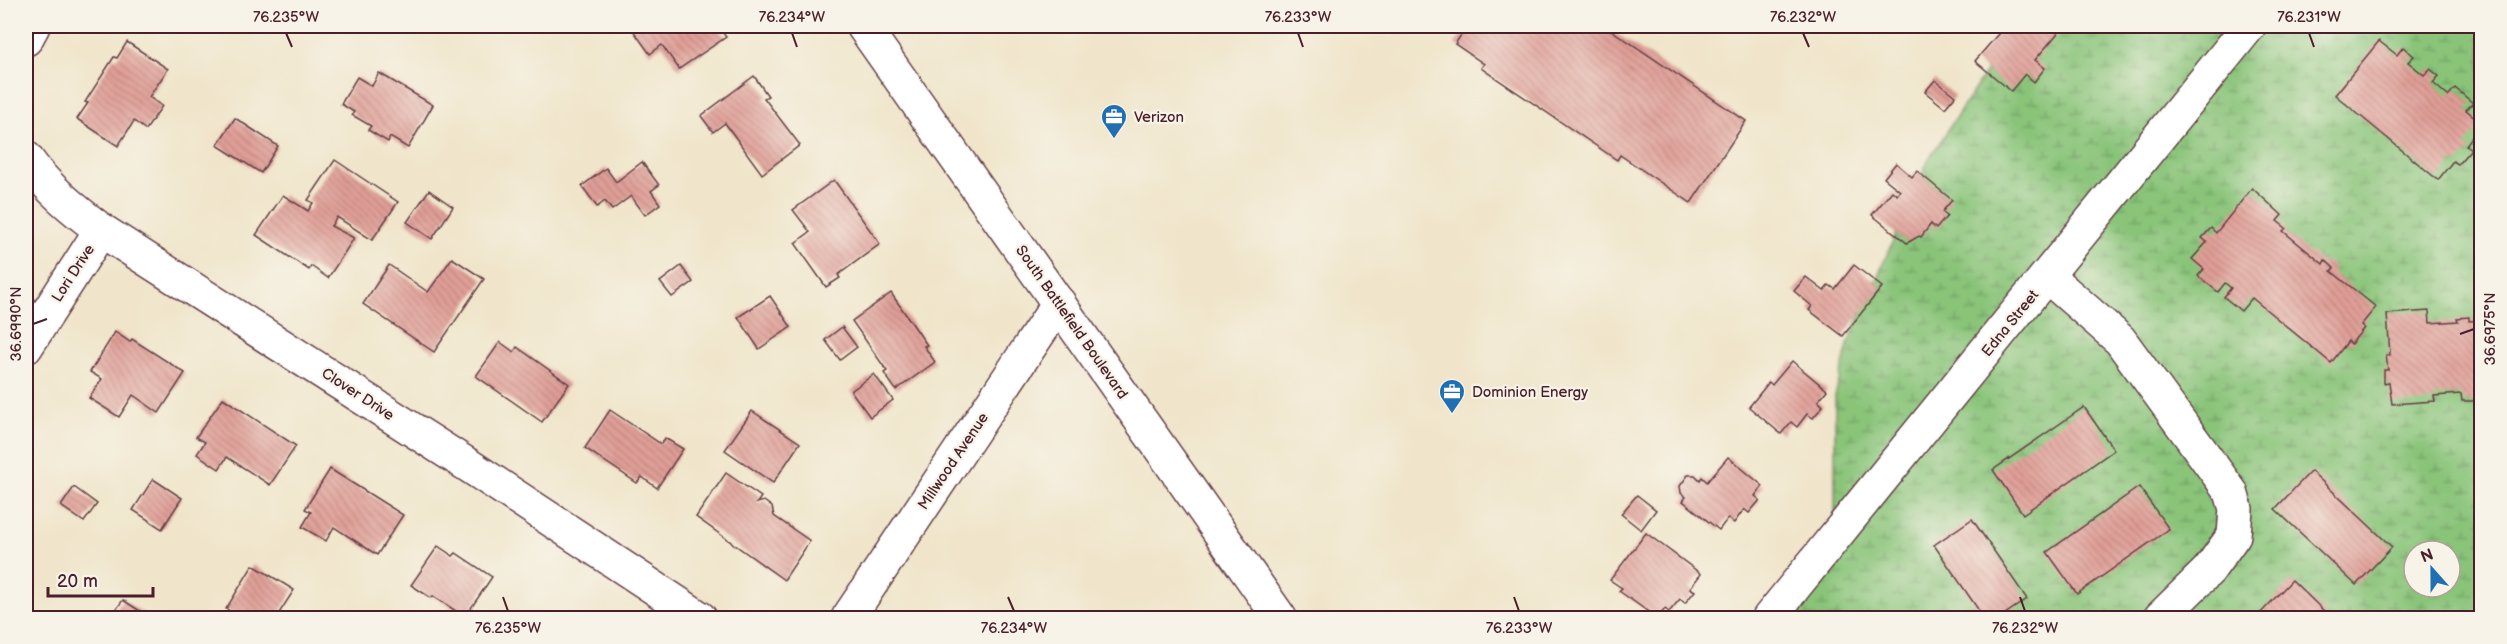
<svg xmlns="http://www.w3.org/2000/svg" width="2507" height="644" font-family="'Balsamiq Sans',sans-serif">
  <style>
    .wetland { fill: url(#wetland-marsh); stroke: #6a7252; stroke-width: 1.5; fill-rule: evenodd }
    .building { fill: url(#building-back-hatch) }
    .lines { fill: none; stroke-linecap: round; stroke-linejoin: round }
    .minor-casing { stroke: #633d43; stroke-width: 36 }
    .major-casing { stroke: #633d43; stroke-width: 36 }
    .minor { stroke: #fff; stroke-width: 33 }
    .major { stroke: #fff; stroke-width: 33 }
    .ticks { fill: none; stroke: #4a1f2b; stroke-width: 2 }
    .labels { text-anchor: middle; stroke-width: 4.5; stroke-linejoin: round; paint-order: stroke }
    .poi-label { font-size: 15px; fill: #4a1f2b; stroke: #f7f3e8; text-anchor: start }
    .street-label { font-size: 15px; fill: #4a1f2b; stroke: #f7f3e8 }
    .neatline { fill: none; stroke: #4a1f2b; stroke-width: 2 }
    .ticks-label { font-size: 15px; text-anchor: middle; fill: #4a1f2b }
  </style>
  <defs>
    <pattern id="wetland-marsh" width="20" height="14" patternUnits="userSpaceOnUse" patternTransform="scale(1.5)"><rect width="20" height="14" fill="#89c479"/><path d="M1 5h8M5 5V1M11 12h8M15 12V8" fill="none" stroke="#729f63"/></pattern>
    <pattern id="building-back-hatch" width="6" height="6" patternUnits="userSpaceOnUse" patternTransform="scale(1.5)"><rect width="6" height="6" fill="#e09f97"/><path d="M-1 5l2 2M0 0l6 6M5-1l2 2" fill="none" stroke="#b8817b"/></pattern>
  </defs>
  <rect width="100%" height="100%" fill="#f7f3e8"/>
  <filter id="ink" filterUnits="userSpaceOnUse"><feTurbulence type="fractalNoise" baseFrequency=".0167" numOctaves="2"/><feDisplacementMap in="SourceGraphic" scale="12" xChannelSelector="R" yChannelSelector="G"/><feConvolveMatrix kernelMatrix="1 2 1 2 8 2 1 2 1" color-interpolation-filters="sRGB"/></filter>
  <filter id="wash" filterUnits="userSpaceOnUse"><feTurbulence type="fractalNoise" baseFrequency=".008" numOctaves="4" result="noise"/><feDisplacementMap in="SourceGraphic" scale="24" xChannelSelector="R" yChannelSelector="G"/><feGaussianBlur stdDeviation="1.35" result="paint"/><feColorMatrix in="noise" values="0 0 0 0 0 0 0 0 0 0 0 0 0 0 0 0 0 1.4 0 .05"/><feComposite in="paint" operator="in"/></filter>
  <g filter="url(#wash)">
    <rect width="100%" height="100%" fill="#f0e5ca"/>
    <path class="wetland" d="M2016 26H2481V618H1791L1804 601 1835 530V396L1849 342 1928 160ZM2414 551H2450V587H2414Z"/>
    <g id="blocks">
      <g class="building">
        <path d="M630 26H718L726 37 679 69 662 45 650 54Z"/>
        <path d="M1467 26H1605L1746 121 1691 203 1620 155 1617 160 1481 68 1484 64 1455 44Z"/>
        <path d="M2005 26H2064L2035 60 2045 68 2034 82 2025 74 2011 91 1975 61Z"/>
        <path d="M2379 41 2397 55 2403 47 2414 56 2408 62 2424 75 2430 69 2439 76 2433 83 2448 96 2455 88 2473 103 2466 110 2482 123 2466 145 2471 149 2458 164 2453 161 2438 180 2335 95Z"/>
        <path d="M127 42 168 69 149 97 162 106 146 130 134 121 118 146 77 119 88 103 85 102 114 57 117 58Z"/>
        <path d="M379 73 433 105 408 148 390 137 388 142 368 130 371 126 352 115 354 112 341 104 357 77 372 86Z"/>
        <path d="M754 76 768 96 764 98 800 145 762 174 725 123 713 132 701 116Z"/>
        <path d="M1935 80 1955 96 1945 108 1925 92Z"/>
        <path d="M235 118 278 146 261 173 217 145Z"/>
        <path d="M335 160 398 202 372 240 337 217 331 226 354 238 328 278 311 266 309 270 256 235 283 195 308 211 313 203 308 200Z"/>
        <path d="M642 162 659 185 651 191 660 204 645 215 631 196 612 210 605 201 597 207 582 186 606 168 616 182Z"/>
        <path d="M1896 163 1912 177 1917 171 1952 200 1942 212 1947 216 1936 229 1931 224 1921 237 1919 236 1907 243 1872 215 1892 191 1897 195 1900 191 1884 178Z"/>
        <path d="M834 180 880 244 838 275 840 278 826 287 795 243 810 232 793 210Z"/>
        <path d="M2252 188 2282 215 2277 221 2286 228 2283 231 2323 264 2325 260 2334 268 2331 271 2376 307 2361 325 2364 328 2351 344 2348 341 2331 363 2252 298 2241 311 2224 297 2231 288 2225 283 2218 292 2198 276 2204 269 2192 259 2207 242 2202 238 2211 228 2216 233Z"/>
        <path d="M429 190 453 207 432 239 407 222Z"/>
        <path d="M452 258 484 279 434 352 363 304 389 265 428 292Z"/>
        <path d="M1854 265 1882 287 1843 336 1809 310 1812 306 1794 291 1806 277 1824 291 1829 285 1835 289Z"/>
        <path d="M681 266 693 282 672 297 660 282Z"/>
        <path d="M891 293 927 345 924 346 935 362 896 390 884 373 887 371 852 321Z"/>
        <path d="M770 296 791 327 759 349 738 317Z"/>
        <path d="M2429 311 2430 323 2458 321 2457 318 2469 317V321L2482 320V393H2475V401H2462L2461 394 2434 396 2435 401 2392 404 2389 382 2384 383V370H2388L2386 355H2390L2387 314Z"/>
        <path d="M842 327 857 347 840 360 825 340Z"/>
        <path d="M115 332 130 342 132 339 185 373 159 413 133 395 119 417 89 398 102 379 90 372Z"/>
        <path d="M500 342 514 352 517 347 569 384 542 422 476 376Z"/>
        <path d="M1792 361 1827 390 1818 401 1823 406 1813 418 1807 414 1797 427 1791 422 1781 434 1749 407 1769 382 1772 385Z"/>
        <path d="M874 374 893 400 870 417 851 391Z"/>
        <path d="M223 398 296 446 270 485 227 457 219 469 197 454 205 442 196 437Z"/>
        <path d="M2084 407 2114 450 2023 514 1993 470Z"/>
        <path d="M610 410 661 444 665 438 683 449 657 488 642 477 637 483 585 448Z"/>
        <path d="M752 411 800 443 773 483 725 450Z"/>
        <path d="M1728 457 1763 486 1755 496 1760 500 1749 513 1744 509 1734 523 1728 518 1719 530 1683 501 1686 497 1681 493 1680 486 1688 475H1695L1700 480 1702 477 1707 482Z"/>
        <path d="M330 469 403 515 377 555 334 527 326 541 302 527 311 512 305 509Z"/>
        <path d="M2311 471 2392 547 2356 585 2275 509Z"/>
        <path d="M726 473 761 497 757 503 764 501 772 507 774 516 810 541 784 580 696 517Z"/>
        <path d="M153 479 182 498 162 529 133 510Z"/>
        <path d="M74 487 97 504 84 522 61 506Z"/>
        <path d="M2139 487 2169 529 2077 594 2047 552Z"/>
        <path d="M1637 495 1656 510 1641 530 1621 514Z"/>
        <path d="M1972 519 2027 599 1999 618H1984L1934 545Z"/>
        <path d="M1646 533 1701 574 1690 588 1695 591 1685 603 1680 599 1669 612 1665 609 1657 618 1619 591 1622 588 1610 580Z"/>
        <path d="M438 546 453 556 456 553 492 577 465 617 433 596 431 598 411 585Z"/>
        <path d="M253 565 294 590 276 618H242L226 609Z"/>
        <path d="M2292 580 2326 613 2321 618H2256Z"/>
        <path d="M123 600 151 618H110Z"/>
      </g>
    </g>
  </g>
  <g filter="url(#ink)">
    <use href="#blocks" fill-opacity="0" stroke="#633d43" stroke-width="1.5"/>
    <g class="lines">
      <defs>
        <g id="minor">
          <path d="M26 39 33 26"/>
          <path d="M26 158C47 188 72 208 101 230L471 467 700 618"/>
          <path d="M2047 276 2120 340 2231 492 2236 509 2234 535 2209 570 2160 618"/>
          <path d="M26 347 101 230"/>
          <path d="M848 618 1059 303"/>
          <path d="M1769 618 2249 26"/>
        </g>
        <path id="major" d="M863 26 1280 618"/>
      </defs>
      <use href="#minor" class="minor-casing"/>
      <use href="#major" class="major-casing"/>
      <use href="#minor" class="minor"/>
      <use href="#major" class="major"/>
    </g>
  </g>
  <path class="ticks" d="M286 33 292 47M792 33 797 47M1298 33 1303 47M1803 33 1809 47M2309 33 2314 47M33 324 47 319M2460 334 2474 329M503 597 508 611M1008 597 1014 611M1514 597 1519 611M2020 597 2025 611"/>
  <defs>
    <symbol id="office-pin" viewBox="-11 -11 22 30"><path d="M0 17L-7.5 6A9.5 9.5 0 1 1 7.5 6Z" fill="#1f6fb2" stroke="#f7f3e8"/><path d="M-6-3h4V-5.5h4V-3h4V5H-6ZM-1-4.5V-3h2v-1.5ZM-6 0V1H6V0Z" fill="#fff"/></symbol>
  </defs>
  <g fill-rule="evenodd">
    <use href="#office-pin" x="1099" y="102" width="30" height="40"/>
    <use href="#office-pin" x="1437" y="377" width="30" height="40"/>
  </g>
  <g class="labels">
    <g class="poi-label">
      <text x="1134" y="122">Verizon</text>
      <text x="1472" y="397">Dominion Energy</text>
    </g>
    <g class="street-label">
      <text transform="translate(73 273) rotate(-57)" y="5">Lori Drive</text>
      <text transform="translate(1072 322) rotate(55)" y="5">South Battlefield Boulevard</text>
      <text transform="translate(2010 323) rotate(-51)" y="5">Edna Street</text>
      <text transform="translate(358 394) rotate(33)" y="5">Clover Drive</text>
      <text transform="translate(953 461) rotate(-56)" y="5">Millwood Avenue</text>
    </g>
  </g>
  <rect width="2507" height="644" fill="none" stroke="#f7f3e8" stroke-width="66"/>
  <g transform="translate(2432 569) rotate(339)"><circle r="28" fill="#f7f3e8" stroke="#b29e9c" stroke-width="1.5"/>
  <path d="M0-4.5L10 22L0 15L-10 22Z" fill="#1f6fb2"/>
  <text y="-9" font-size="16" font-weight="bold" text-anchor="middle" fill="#4a1f2b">N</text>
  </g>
  <path d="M48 587v9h105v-9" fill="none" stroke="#4a1f2b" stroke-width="3"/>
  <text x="57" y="587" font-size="18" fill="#4a1f2b" stroke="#f7f3e8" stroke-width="4.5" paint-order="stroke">20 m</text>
  <rect x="33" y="33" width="2441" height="578" class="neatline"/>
  <g class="ticks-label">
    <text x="286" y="22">76.235°W</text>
    <text x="792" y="22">76.234°W</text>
    <text x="1298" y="22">76.233°W</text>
    <text x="1803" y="22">76.232°W</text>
    <text x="2309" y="22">76.231°W</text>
    <text transform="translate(16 324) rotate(-90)" y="5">36.6990°N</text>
    <text transform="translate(2490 329) rotate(-90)" y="5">36.6975°N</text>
    <text x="508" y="633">76.235°W</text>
    <text x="1014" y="633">76.234°W</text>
    <text x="1519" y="633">76.233°W</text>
    <text x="2025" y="633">76.232°W</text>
  </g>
</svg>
